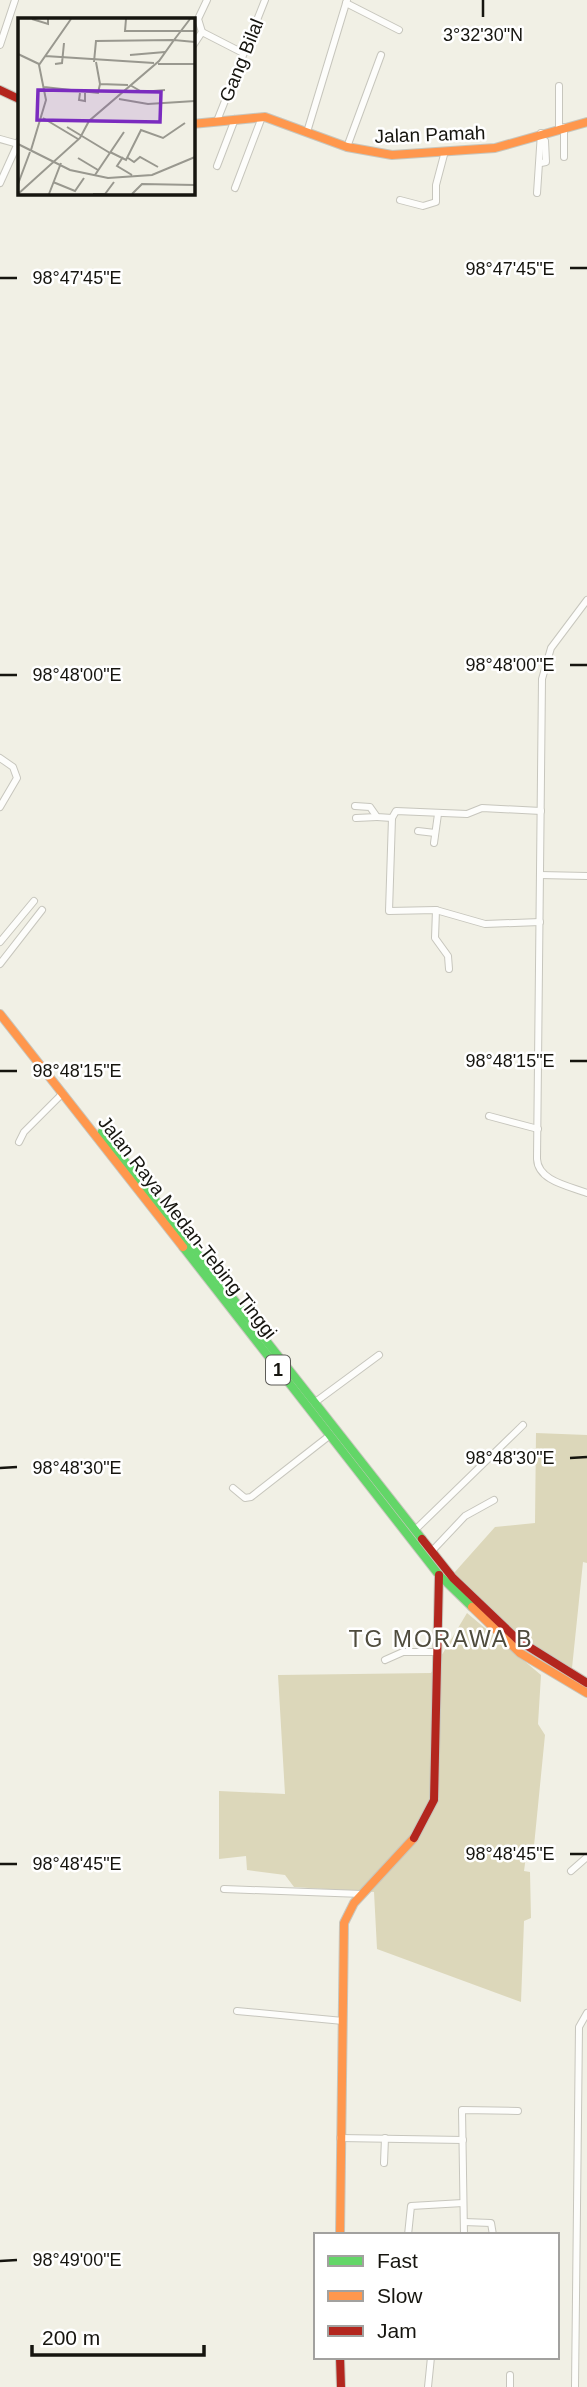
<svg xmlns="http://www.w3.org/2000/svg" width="587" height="2387" font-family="Helvetica,sans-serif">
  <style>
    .green { fill: #dcd7ba }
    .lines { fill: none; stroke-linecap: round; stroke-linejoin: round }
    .street-casing { stroke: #c7c6bd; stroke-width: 8 }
    .fast-casing { stroke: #c7c6bd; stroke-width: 10 }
    .slow-casing { stroke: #c7c6bd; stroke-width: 10 }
    .jam-casing { stroke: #c7c6bd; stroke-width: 10 }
    .street { stroke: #fdfdfb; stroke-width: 6 }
    .fast { stroke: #63d668; stroke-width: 8 }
    .slow { stroke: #ff974d; stroke-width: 8 }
    .jam { stroke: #b3261e; stroke-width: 8 }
    .ticks { fill: none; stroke: #16150f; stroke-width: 2.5 }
    .labels { text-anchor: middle; stroke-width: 5; stroke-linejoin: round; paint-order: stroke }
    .shield { fill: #fff; stroke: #5c5b57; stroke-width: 2 }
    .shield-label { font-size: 18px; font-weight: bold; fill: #16150f }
    .street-label { font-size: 19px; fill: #16150f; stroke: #fff }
    .quarter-label { font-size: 23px; letter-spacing: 2px; fill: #4f4c3d; stroke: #fff }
    .inset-road { fill: none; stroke: #99988f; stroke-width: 2 }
    .view { fill: #7b2cbf; fill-opacity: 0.15; stroke: #7b2cbf; stroke-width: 3.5 }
    .inset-edge { fill: none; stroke: #16150f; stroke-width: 3.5 }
    .ticks-label { font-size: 18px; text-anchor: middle; fill: #16150f; stroke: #fff; stroke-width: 5; stroke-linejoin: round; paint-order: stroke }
  </style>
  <rect width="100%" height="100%" fill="#f1f0e5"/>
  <g class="green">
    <path d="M536 1433 587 1435V1563L583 1562 572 1668 515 1633 454 1573 495 1527 535 1523Z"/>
    <path d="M467 1613 541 1675 538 1724 545 1735 533 1856H526L524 1871 530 1872 531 1918 524 1921 521 2002 377 1949 374 1892 294 1887 285 1875 247 1870 246 1856 219 1859V1791L285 1794 278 1675 431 1673Z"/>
  </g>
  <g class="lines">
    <defs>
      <g id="street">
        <path d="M346 3 399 30"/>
        <path d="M202 32 198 19 207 0"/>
        <path d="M0 45 15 0"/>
        <path d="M192 47 202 32 243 53"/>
        <path d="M217 121 265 0"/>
        <path d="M559 128V86"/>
        <path d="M307 132 347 0"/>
        <path d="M0 139 18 144"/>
        <path d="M347 147 381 55"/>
        <path d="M564 157V127"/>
        <path d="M541 163 546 162 545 141"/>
        <path d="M217 166 235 119"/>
        <path d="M0 183 19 141"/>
        <path d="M235 188 262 117"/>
        <path d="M537 193 541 133"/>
        <path d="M400 200 423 206 436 202V185L445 151"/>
        <path d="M587 600 551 648 542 679 537 1159C538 1181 569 1186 587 1193"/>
        <path d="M0 758 13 767 17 778 0 807"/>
        <path d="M355 806 370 807 377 817 392 818"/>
        <path d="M356 818 377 817"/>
        <path d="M418 831 435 833"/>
        <path d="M434 843 438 814"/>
        <path d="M540 875 587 876"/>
        <path d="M436 910 435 938 448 956 449 969"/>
        <path d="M540 922 485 924 436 910 389 911 392 818 396 811 467 814 482 808 541 811"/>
        <path d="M0 942 34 901"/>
        <path d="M0 964 42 910"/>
        <path d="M489 1116 538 1129"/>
        <path d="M19 1142 24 1132 63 1093"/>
        <path d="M314 1403 379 1355"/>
        <path d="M233 1488 245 1498 251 1497 329 1436"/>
        <path d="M415 1530 523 1425"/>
        <path d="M432 1551 465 1516 494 1500"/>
        <path d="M385 1660 403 1652H436"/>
        <path d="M571 1871 587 1857"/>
        <path d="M224 1889 362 1894"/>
        <path d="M237 2011 343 2021"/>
        <path d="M340 2138 463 2140"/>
        <path d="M384 2163 385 2138"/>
        <path d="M464 2222 491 2223 493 2235"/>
        <path d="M408 2235 411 2206 463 2203"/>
        <path d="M464 2235 462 2110 518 2111"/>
        <path d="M428 2387 431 2357"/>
        <path d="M510 2387V2375"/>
        <path d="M575 2387 579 2027 587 2013"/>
      </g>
      <g id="fast">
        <path d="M102 1132 422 1539"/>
        <path d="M183 1247 439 1575 472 1607"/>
      </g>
      <g id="slow">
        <path d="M192 124 265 117 347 147 392 155 495 148 587 122"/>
        <path d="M0 1014 183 1247"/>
        <path d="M472 1607 520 1653 587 1693"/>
        <path d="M340 2235 344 1923 354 1903 414 1838"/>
      </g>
      <g id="jam">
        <path d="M0 90 19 99"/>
        <path d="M422 1539 453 1578 518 1640 587 1683"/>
        <path d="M414 1838 434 1800 439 1575"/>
        <path d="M340 2357 341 2387"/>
      </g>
    </defs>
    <use href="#street" class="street-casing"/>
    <use href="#fast" class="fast-casing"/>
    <use href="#slow" class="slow-casing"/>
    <use href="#jam" class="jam-casing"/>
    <use href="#street" class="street"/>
    <use href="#fast" class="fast"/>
    <use href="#slow" class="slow"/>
    <use href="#jam" class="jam"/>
  </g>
  <path class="ticks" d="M483 0V17M570 268H587M0 278H17M570 665H587M0 675H17M570 1061H587M0 1071H17M570 1458 587 1457M0 1468 17 1467M570 1854H587M0 1864H17M0 2261 17 2260"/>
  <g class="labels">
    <rect class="shield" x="266" y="1355.5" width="24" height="29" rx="5"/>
    <g class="shield-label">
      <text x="278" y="1376">1</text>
    </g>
    <g class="street-label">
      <text transform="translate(241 60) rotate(-68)" y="7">Gang Bilal</text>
      <text transform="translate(430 134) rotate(-2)" y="7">Jalan Pamah</text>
      <text transform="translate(188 1227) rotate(52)" y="7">Jalan Raya Medan-Tebing Tinggi</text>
    </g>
    <g class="quarter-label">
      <text x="441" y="1647">TG MORAWA B</text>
    </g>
  </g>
  <g transform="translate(18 18)">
    <rect width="177" height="177" fill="#f1f0e5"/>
    <path class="inset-road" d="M14 1 30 6V1M108 1 107 13H177M156 22 172 1M0 36 21 46M112 37 147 34M27 38 136 45M76 44 78 23 155 22M78 44 82 66 110 67M37 46 44 45 46 25M140 46H177M112 67 124 74 147 72M26 69 80 75 82 66M62 75 61 82 67 83V75M101 81 130 86 177 83M25 100 60 121M49 109 92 135M0 126 52 152 90 160 134 157 177 139M13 132 28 82 21 47 53 1M92 134 108 142 123 112 145 120 167 105M105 139 99 148 114 157M60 140 80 152M110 140 116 144 122 139 140 149M77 157 106 114M35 164 57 173 66 160M0 166 12 134M0 176 62 120 71 103 141 43 156 22 177 24M31 176 43 145M75 176H87L96 164M114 176 124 166 177 167"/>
    <path class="view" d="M20 72 143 74 142 104 19 102Z"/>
    <rect width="177" height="177" class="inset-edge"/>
  </g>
  <g class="ticks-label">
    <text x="483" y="41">3°32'30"N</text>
    <text x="510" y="275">98°47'45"E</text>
    <text x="77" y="284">98°47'45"E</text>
    <text x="510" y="671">98°48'00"E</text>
    <text x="77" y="681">98°48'00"E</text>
    <text x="510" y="1067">98°48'15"E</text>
    <text x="77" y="1077">98°48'15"E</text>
    <text x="510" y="1464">98°48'30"E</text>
    <text x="77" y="1474">98°48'30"E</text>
    <text x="510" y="1860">98°48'45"E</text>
    <text x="77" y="1870">98°48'45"E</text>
    <text x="77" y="2266">98°49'00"E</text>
  </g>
  <rect x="314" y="2233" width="245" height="126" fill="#ffffff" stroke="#a2a19f" stroke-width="2"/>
  <rect x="328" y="2256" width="35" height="10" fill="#63d668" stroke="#a2a19f" stroke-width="2"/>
  <text x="377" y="2268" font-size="21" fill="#16150f">Fast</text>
  <rect x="328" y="2291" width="35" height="10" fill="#ff974d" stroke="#a2a19f" stroke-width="2"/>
  <text x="377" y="2303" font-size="21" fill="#16150f">Slow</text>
  <rect x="328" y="2326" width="35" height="10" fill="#b3261e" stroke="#a2a19f" stroke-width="2"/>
  <text x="377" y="2338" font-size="21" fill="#16150f">Jam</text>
  <path d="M32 2345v10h172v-10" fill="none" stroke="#16150f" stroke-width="3.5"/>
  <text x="42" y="2345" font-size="21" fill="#16150f" stroke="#ffffff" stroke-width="5" paint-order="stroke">200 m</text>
</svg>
